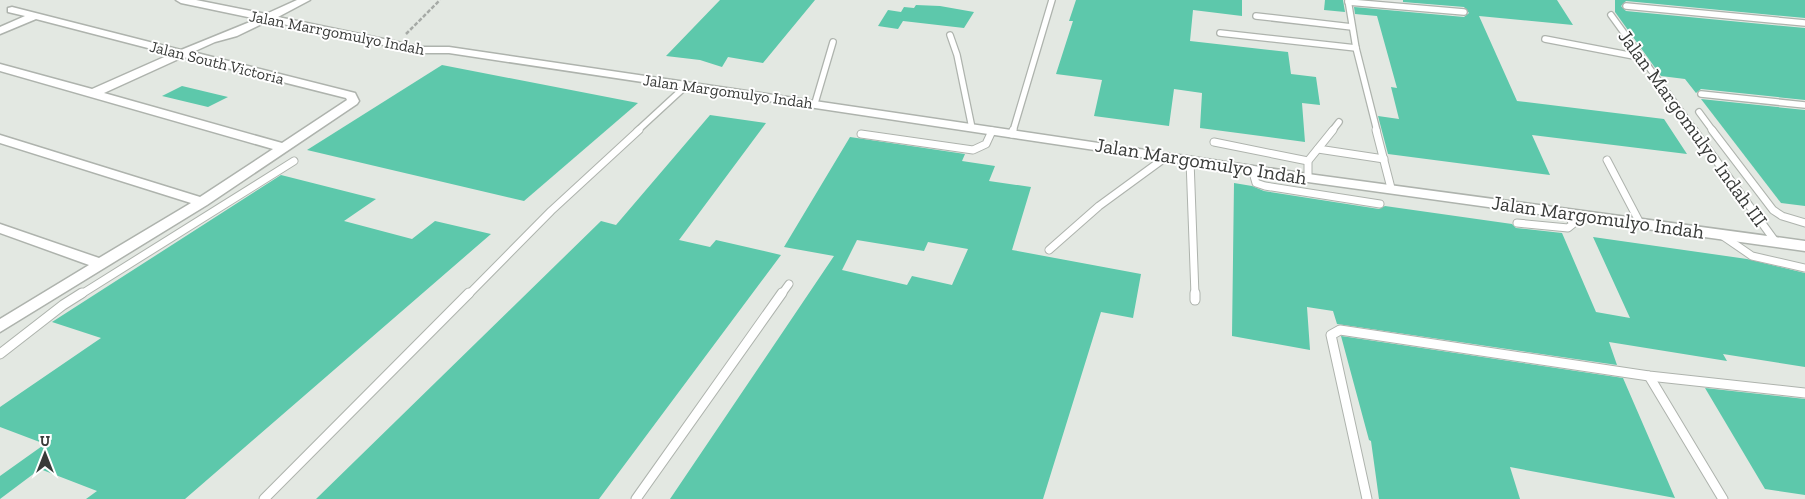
<svg xmlns="http://www.w3.org/2000/svg" width="1805" height="499" font-family="'Zilla Slab',serif">
  <style>
    .building { fill: #5dc8ab; fill-rule: evenodd }
    .lines { fill: none; stroke-linecap: round; stroke-linejoin: round }
    .lane-far2-casing { stroke: #aeb3ad; stroke-width: 8 }
    .lane-far1-casing { stroke: #aeb3ad; stroke-width: 9 }
    .lane-casing { stroke: #aeb3ad; stroke-width: 11 }
    .street-casing { stroke: #aeb3ad; stroke-width: 3 }
    .path { stroke: #a6aaa6; stroke-width: 2.5; stroke-dasharray: 4 2; stroke-linecap: butt }
    .lane-far2 { stroke: #fff; stroke-width: 5.5 }
    .lane-far1 { stroke: #fff; stroke-width: 7 }
    .lane { stroke: #fff; stroke-width: 9 }
    .street { fill: #fff; fill-rule: evenodd }
    .labels { text-anchor: middle; stroke-width: 4; stroke-linejoin: round; paint-order: stroke }
    .far-street-label { font-size: 16px; fill: #393b39; stroke: #fff }
    .street-label { font-size: 20px; fill: #393b39; stroke: #fff }
  </style>
  <rect width="100%" height="100%" fill="#e3e8e2"/>
  <g class="building">
    <path d="M720 0H815L763 63 728 57 722 67 700 60 666 56Z"/>
    <path d="M1076 0H1242V16L1193 10 1190 41 1288 52 1291 74 1316 77 1320 105 1302 103 1305 142 1200 128 1202 93 1174 89 1169 126 1094 116 1102 80 1056 74 1073 21H1069Z"/>
    <path d="M1325 0H1343L1345 12 1324 10Z"/>
    <path d="M1403 0H1557L1573 25 1479 16 1517 101 1664 119 1687 154 1532 135 1550 175 1388 154 1378 116 1399 119 1391 87 1397 88 1377 16 1355 14 1354 7 1464 17 1469 13 1464 7 1403 2Z"/>
    <path d="M1615 0H1805V18L1626 1 1621 6 1626 11 1805 28V100L1701 89 1696 93 1685 79 1661 76 1615 12Z"/>
    <path d="M916 5 940 6 974 12 964 28 903 21 898 29 878 26 888 10 901 12 904 7 914 8Z"/>
    <path d="M442 65 638 103 524 201 307 150Z"/>
    <path d="M182 86 228 97 208 107 162 96Z"/>
    <path d="M1701 99 1805 110V206L1781 203Z"/>
    <path d="M710 115 766 123 679 240 710 247 716 240 781 255 599 499H316L601 221 616 225Z"/>
    <path d="M850 137 965 154 962 161 995 166 989 181 1031 187 1012 250 1141 274 1133 318 1101 312 1043 499H670L834 256 784 247ZM857 240 924 251 928 242 968 249 952 285 912 276 907 285 842 270Z"/>
    <path d="M281 175 376 199 344 221 412 239 435 221 491 234 185 499H86L97 491 40 469 0 499V476L45 444 0 427V407L101 338 52 322Z"/>
    <path d="M1234 183 1252 186 1264 191 1379 209 1385 206 1512 224 1516 228 1562 233 1596 312 1630 318 1593 237 1747 259 1805 273V367L1723 354 1727 361 1609 342 1617 365 1337 324 1333 311 1307 307 1310 350 1232 336Z"/>
    <path d="M1341 336 1623 378 1675 498 1510 467 1520 499H1379L1371 441 1369 440Z"/>
    <path d="M1705 388 1805 399V495L1765 489Z"/>
  </g>
  <g class="lines">
    <defs>
      <g id="lane-far2">
        <path d="M1348 0 1356 48 1377 131"/>
        <path d="M1348 2 1464 12"/>
        <path d="M1626 6 1805 23"/>
        <path d="M1611 15 1695 131"/>
        <path d="M1256 16 1352 27"/>
        <path d="M1220 33 1356 48"/>
        <path d="M950 35 957 55 972 128"/>
        <path d="M1545 39 1639 57"/>
        <path d="M1701 94 1805 105"/>
        <path d="M815 103 833 42"/>
        <path d="M1699 112 1713 131"/>
        <path d="M637 131 687 85"/>
        <path d="M1013 131 1052 0"/>
        <path d="M1332 131 1339 122"/>
      </g>
      <g id="lane-far1">
        <path d="M1376 130 1391 188"/>
        <path d="M1694 130 1775 241"/>
        <path d="M1712 130 1773 210 1782 216 1805 223"/>
        <path d="M861 134 973 150 986 144 992 131"/>
        <path d="M1012 134 1013 130"/>
        <path d="M1214 142 1308 161"/>
        <path d="M1318 149 1384 159"/>
        <path d="M1190 160 1195 295"/>
        <path d="M1607 160 1640 223"/>
        <path d="M1252 169 1256 183 1265 186 1380 204"/>
        <path d="M1308 178V161L1333 130"/>
        <path d="M1517 223 1568 228 1573 224 1566 212"/>
        <path d="M1720 234 1752 256 1805 268"/>
        <path d="M1049 250 1099 206 1166 157"/>
        <path d="M80 295 294 161"/>
        <path d="M468 295 551 211 639 130"/>
        <path d="M781 295 789 284"/>
      </g>
      <g id="lane">
        <path d="M1195 293V300"/>
        <path d="M0 354 63 305 82 293"/>
        <path d="M1649 376 1723 499"/>
        <path d="M264 499 469 293"/>
        <path d="M636 499 782 293"/>
        <path d="M1367 499 1331 335 1340 330 1649 376 1805 393"/>
      </g>
      <path id="street" d="M176 0H196L266 14 297 0H310L278 17 422 47H449L1308 174 1805 241V251L1308 182 449 53H422L268 21 237 36 215 42 193 52 355 93 359 101 357 104 207 205 0 332V319L89 265 0 233V224L99 258 191 203 0 143V135L200 197 273 149 0 71V64L92 89 171 54 36 19 0 34V27L25 16 8 12V8L12 7 181 50 257 19 181 3ZM183 57 346 98 347 100 282 143 104 93Z"/>
    </defs>
    <use href="#lane-far2" class="lane-far2-casing"/>
    <use href="#lane-far1" class="lane-far1-casing"/>
    <use href="#lane" class="lane-casing"/>
    <use href="#street" class="street-casing"/>
    <path class="path" d="M406 34 440 0"/>
    <use href="#lane-far2" class="lane-far2"/>
    <use href="#lane-far1" class="lane-far1"/>
    <use href="#lane" class="lane"/>
    <use href="#street" class="street"/>
  </g>
  <g class="labels">
    <g class="far-street-label">
      <text transform="translate(337 32) rotate(11)" y="6">Jalan Marrgomulyo Indah</text>
      <text transform="translate(217 62) rotate(14)" y="6">Jalan South Victoria</text>
      <text transform="translate(728 91) rotate(8)" y="6">Jalan Margomulyo Indah</text>
    </g>
    <g class="street-label">
      <text transform="translate(1693 128) rotate(54)" y="7">Jalan Margomulyo Indah III</text>
      <text transform="translate(1201 161) rotate(9)" y="7">Jalan Margomulyo Indah</text>
      <text transform="translate(1598 217) rotate(8)" y="7">Jalan Margomulyo Indah</text>
    </g>
  </g>
  <g transform="translate(45 454)" stroke="#ffffff" stroke-width="4" paint-order="stroke">
  <path d="M0-4L9 19L0 12L-9 19Z" fill="#393b39"/>
  <text y="-8" font-size="14" font-weight="bold" text-anchor="middle" fill="#393b39">U</text>
  </g>
</svg>
